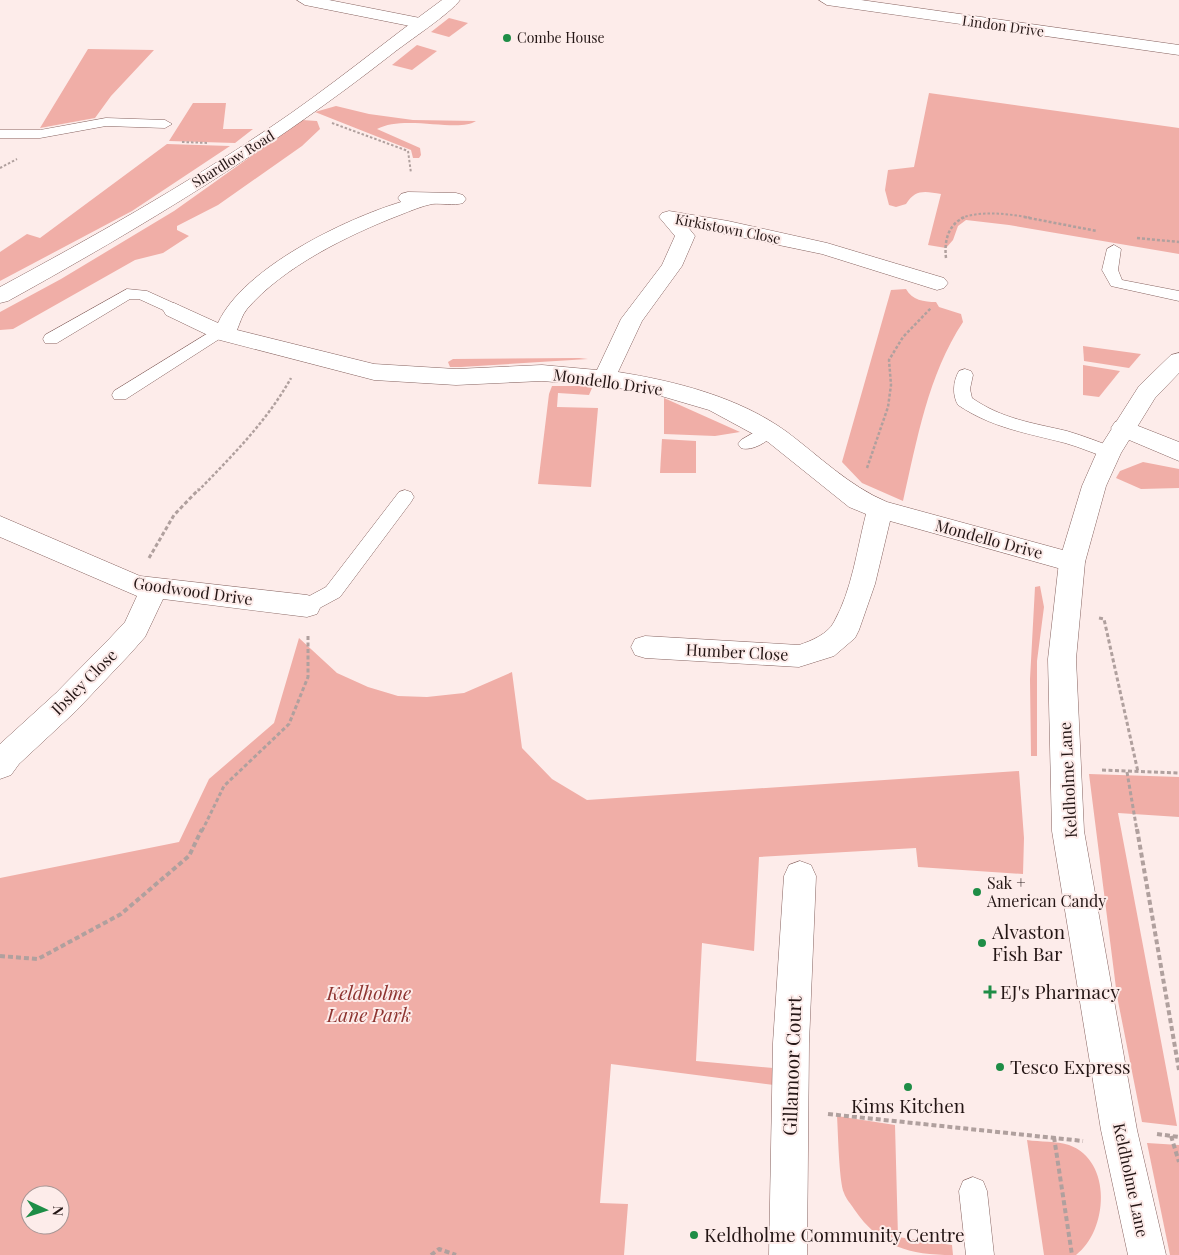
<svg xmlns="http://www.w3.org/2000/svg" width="1179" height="1255" font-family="'Playfair Display',serif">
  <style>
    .green { fill: #f0aea7; fill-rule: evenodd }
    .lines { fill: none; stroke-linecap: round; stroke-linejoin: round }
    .lane-casing { stroke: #876461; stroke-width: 1 }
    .street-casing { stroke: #876461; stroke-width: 1 }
    .secondary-casing { stroke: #876461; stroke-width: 1 }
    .path-far3 { stroke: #b0a09e; stroke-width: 2; stroke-dasharray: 2.5 2; stroke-linecap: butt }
    .path-far2 { stroke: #b0a09e; stroke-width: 2.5; stroke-dasharray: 3 2; stroke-linecap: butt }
    .path-far1 { stroke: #b0a09e; stroke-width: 3; stroke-dasharray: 4 2.5; stroke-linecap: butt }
    .path { stroke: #b0a09e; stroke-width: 4; stroke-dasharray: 5 3; stroke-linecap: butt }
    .lane { fill: #fff; fill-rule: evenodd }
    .street { fill: #fff; fill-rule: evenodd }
    .secondary { fill: #fff; fill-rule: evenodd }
    .poi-dot { fill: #1e8d46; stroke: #fdecea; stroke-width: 2 }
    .labels { text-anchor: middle; stroke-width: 4; stroke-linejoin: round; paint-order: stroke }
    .far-street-label { font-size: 14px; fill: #241615; stroke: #fdecea }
    .far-poi-label { font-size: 14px; fill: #241615; stroke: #fdecea; text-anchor: start }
    .street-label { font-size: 16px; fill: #241615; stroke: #fdecea }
    .poi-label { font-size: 16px; fill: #241615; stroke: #fdecea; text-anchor: start }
    .near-poi-label { font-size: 19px; fill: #241615; stroke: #fdecea; text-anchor: start }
    .near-park-label { font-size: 19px; font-style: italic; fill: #8d3430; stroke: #fdecea }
    .near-street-label { font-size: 19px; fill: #241615; stroke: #fdecea }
  </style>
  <rect width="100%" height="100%" fill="#fdecea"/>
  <g class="green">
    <path d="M449 18 468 23 449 37 431 32Z"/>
    <path d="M417 45 437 51 412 70 392 65Z"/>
    <path d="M88 49 154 50 111 96 95 118 40 128Z"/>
    <path d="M929 93 1179 128V254L1009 225 966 220 958 226 953 240 946 248 928 245 941 194C925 191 915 189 906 204L896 207 889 205 885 190 888 170 914 167Z"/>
    <path d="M193 103H226L223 129H253L235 143 169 141Z"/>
    <path d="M336 106 369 114 413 120 476 121C459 133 404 114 377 129L420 148 421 155 419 158H413L411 150 315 112Z"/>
    <path d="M302 120 317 121 320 129 302 146 218 205 177 226V230L189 236 163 253 135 260 13 329 0 330V312L61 279 174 211Z"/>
    <path d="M167 144 230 146 132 211 0 281V252L27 234 40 238Z"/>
    <path d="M906 289C912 300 924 302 936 302L939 307 961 314 963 322C928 375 917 440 903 501L862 483 842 462 891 290Z"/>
    <path d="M1083 346 1141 354 1129 368 1084 361Z"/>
    <path d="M579 358 588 359 461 367H450L448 362 453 359Z"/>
    <path d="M1083 365 1120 371 1099 397 1083 395Z"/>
    <path d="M552 386H588L592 388 589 395 558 393 557 407 598 408 591 487 538 484 549 394Z"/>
    <path d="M664 398 740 432 715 436 664 434Z"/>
    <path d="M662 439 696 441V473H660Z"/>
    <path d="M1143 462 1179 469V488L1141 489 1116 478 1120 471Z"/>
    <path d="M1040 586 1044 607 1037 661V756H1031L1030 679 1035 587Z"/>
    <path d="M299 638 337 673 368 687 398 696 427 697 464 693 512 672 522 748 552 779 587 800 1019 771 1024 838 1023 874 918 867 916 848 759 857 754 951 702 943 696 1061 784 1069 782 1086 611 1064 600 1203 628 1204 624 1255H0V878L179 842 209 779 274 723ZM30 1195H60V1225H30Z"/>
    <path d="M1089 774 1179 777V817L1118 813 1177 1126 1142 1122 1117 996Z"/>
    <path d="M837 1116 895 1125 898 1237 952 1245 953 1255C909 1255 880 1247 854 1209 851 1204 846 1199 844 1193 839 1182 838 1131 837 1116Z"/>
    <path d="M1027 1140C1040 1142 1057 1141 1069 1145 1113 1161 1108 1231 1076 1255H1044Z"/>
    <path d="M1147 1143 1179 1145V1255H1170Z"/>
  </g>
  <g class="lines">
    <defs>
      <g id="lane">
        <path d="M106 118 165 120 172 124 165 128 106 126 40 138H0V130H40Z"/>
        <path d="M1114 245 1121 249 1118 270 1122 280 1179 291V301L1111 286 1102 270 1107 249Z"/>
        <path d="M127 289 147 291 180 306 182 310 174 315 139 299H130L57 343H45L43 339 45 335Z"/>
        <path d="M218 327 224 328 226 332 224 336 126 399H114L112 395 114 391Z"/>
        <path d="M965 369 971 371 973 375 970 389 972 398C1002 419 1033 423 1067 431 1084 436 1099 442 1115 448L1118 452 1115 456 1109 458C1094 454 1080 447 1065 443 1027 433 992 428 958 405 952 395 953 381 959 371Z"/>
        <path d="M767 425 773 427 776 431C770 441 752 452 741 448L738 444 741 440Z"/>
        <path d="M405 490 411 492 414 497 411 502 340 597 314 611 307 614 300 611 297 606 300 601 326 587 399 492Z"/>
        <path d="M973 1177 983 1181 987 1191 994 1255H966L959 1191 963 1181Z"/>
      </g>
      <g id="street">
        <path d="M297 0H329L420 18 426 20 428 23 426 26 420 28 305 5Z"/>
        <path d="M819 0H861L1179 45V55L827 5Z"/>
        <path d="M408 192 456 193 463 195 466 199 463 203C453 206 443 203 432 204 422 206 410 211 400 215 348 235 283 267 247 309 242 315 240 323 237 330L374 364 456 369 542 365 597 370 621 319 662 265 675 236 659 217 662 213 669 211 728 221 827 243 944 278 948 283 944 288 937 290 822 254 687 226 695 236 682 266 642 321 618 372C675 381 739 397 787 432 819 456 849 486 887 502L1081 555 1085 562 1081 569 1072 572 890 521 875 584 859 630 855 638 834 656 799 667 645 658 635 655 631 647 635 639 645 636 799 645C811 641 828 634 834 622 852 590 857 549 866 514L849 507 768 442 709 410 651 393 604 386 542 381 456 385 374 380 216 339 166 315 163 310 166 305 174 303 218 323C243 268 345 219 401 202L398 198 401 194Z"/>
        <path d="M1123 420 1179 442V461L1115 434 1111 428 1115 422Z"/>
        <path d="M0 516 140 576 307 595 317 598 321 606 317 614 307 617 163 599 145 637 130 654 76 711 19 764 11 775 0 779V744L56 693 110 638 125 622 137 596 0 537Z"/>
        <path d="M800 861 811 865 816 876 809 1043 807 1255H769L773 1043 784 876 789 865Z"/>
      </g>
      <g id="secondary">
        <path d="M442 0H460C451 13 407 42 392 54 271 149 142 227 8 301L0 303V287C91 238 182 187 268 129 328 89 383 43 442 0Z"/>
        <path d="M1179 353V373L1155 398 1121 453 1106 486 1085 562 1076 659 1084 831 1137 1130 1166 1255H1128L1101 1130 1052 831 1048 659 1059 562 1082 486 1097 452 1139 386 1171 355Z"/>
      </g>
    </defs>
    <use href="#lane" class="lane-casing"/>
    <use href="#street" class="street-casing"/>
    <use href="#secondary" class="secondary-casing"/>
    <g class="path-far3">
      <path d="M332 123 408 151 411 173"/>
      <path d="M182 142 208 143"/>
      <path d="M0 168 17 159"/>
      <path d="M961 218C984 210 1009 214 1032 218"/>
    </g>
    <g class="path-far2">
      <path d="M1024 217 1097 231"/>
      <path d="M1137 238 1179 242"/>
      <path d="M946 258C944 241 948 224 965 217"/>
      <path d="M867 468 888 407 891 385 889 360 903 337 931 308"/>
      <path d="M198 491C232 456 267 421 291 378"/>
    </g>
    <g class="path-far1">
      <path d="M149 558 174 515 199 489"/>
      <path d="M1099 618 1104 619 1138 772"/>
      <path d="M1102 770 1179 773"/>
      <path d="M1127 772 1137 831"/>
      <path d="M202 831 224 786 289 724 308 677V636"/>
    </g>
    <g class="path">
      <path d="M1137 829 1179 1070"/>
      <path d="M0 956 38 959 121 914 189 856 202 829"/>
      <path d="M828 1114 1083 1141"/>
      <path d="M1157 1134 1179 1137"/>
      <path d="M1171 1136 1179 1162"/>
      <path d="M1054 1137 1072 1255"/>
      <path d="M431 1255 439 1249 456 1255"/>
    </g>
    <use href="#lane" class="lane"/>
    <use href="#street" class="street"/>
    <use href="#secondary" class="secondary"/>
  </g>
  <g class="poi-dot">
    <circle cx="507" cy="38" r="5"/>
    <circle cx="977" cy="892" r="5"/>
    <circle cx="982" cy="943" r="5"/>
    <path d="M987.5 984.5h5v5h5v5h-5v5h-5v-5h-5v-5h5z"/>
    <circle cx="1000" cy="1067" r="5"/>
    <circle cx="908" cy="1087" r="5"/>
    <circle cx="694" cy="1235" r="5"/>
  </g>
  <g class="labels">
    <g class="far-street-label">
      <text transform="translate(1003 26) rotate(8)" y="5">Lindon Drive</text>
      <text transform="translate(233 159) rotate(-32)" y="5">Shardlow Road</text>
      <text transform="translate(728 229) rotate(11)" y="5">Kirkistown Close</text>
    </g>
    <g class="far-poi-label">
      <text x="517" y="43">Combe House</text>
    </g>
    <g class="street-label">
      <text transform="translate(608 382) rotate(8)" y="6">Mondello Drive</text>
      <text transform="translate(989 539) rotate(15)" y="6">Mondello Drive</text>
      <text transform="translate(193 591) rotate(8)" y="6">Goodwood Drive</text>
      <text transform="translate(737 652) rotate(3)" y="6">Humber Close</text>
      <text transform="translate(84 682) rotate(-45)" y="6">Ibsley Close</text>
      <text transform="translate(1068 780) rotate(-93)" y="6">Keldholme Lane</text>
      <text transform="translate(1131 1180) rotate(78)" y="6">Keldholme Lane</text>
    </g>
    <g class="poi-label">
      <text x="987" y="889">Sak +<tspan x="987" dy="18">American Candy</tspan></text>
    </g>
    <g class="near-poi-label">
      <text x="992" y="939">Alvaston<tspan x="992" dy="22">Fish Bar</tspan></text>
      <text x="1000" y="999">EJ's Pharmacy</text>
      <text x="1010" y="1074">Tesco Express</text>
      <text x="908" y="1113" text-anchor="middle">Kims Kitchen</text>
      <text x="704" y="1242">Keldholme Community Centre</text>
    </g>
    <g class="near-park-label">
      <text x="369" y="1000">Keldholme<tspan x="369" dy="22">Lane Park</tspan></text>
    </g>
    <g class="near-street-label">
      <text transform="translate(792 1066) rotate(-88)" y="7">Gillamoor Court</text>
    </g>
  </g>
  <g transform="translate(45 1210) rotate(94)"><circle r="24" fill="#fdecea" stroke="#a69695"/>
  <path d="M0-4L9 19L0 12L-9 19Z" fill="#1e8d46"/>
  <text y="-8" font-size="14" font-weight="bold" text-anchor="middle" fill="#241615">N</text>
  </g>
</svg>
